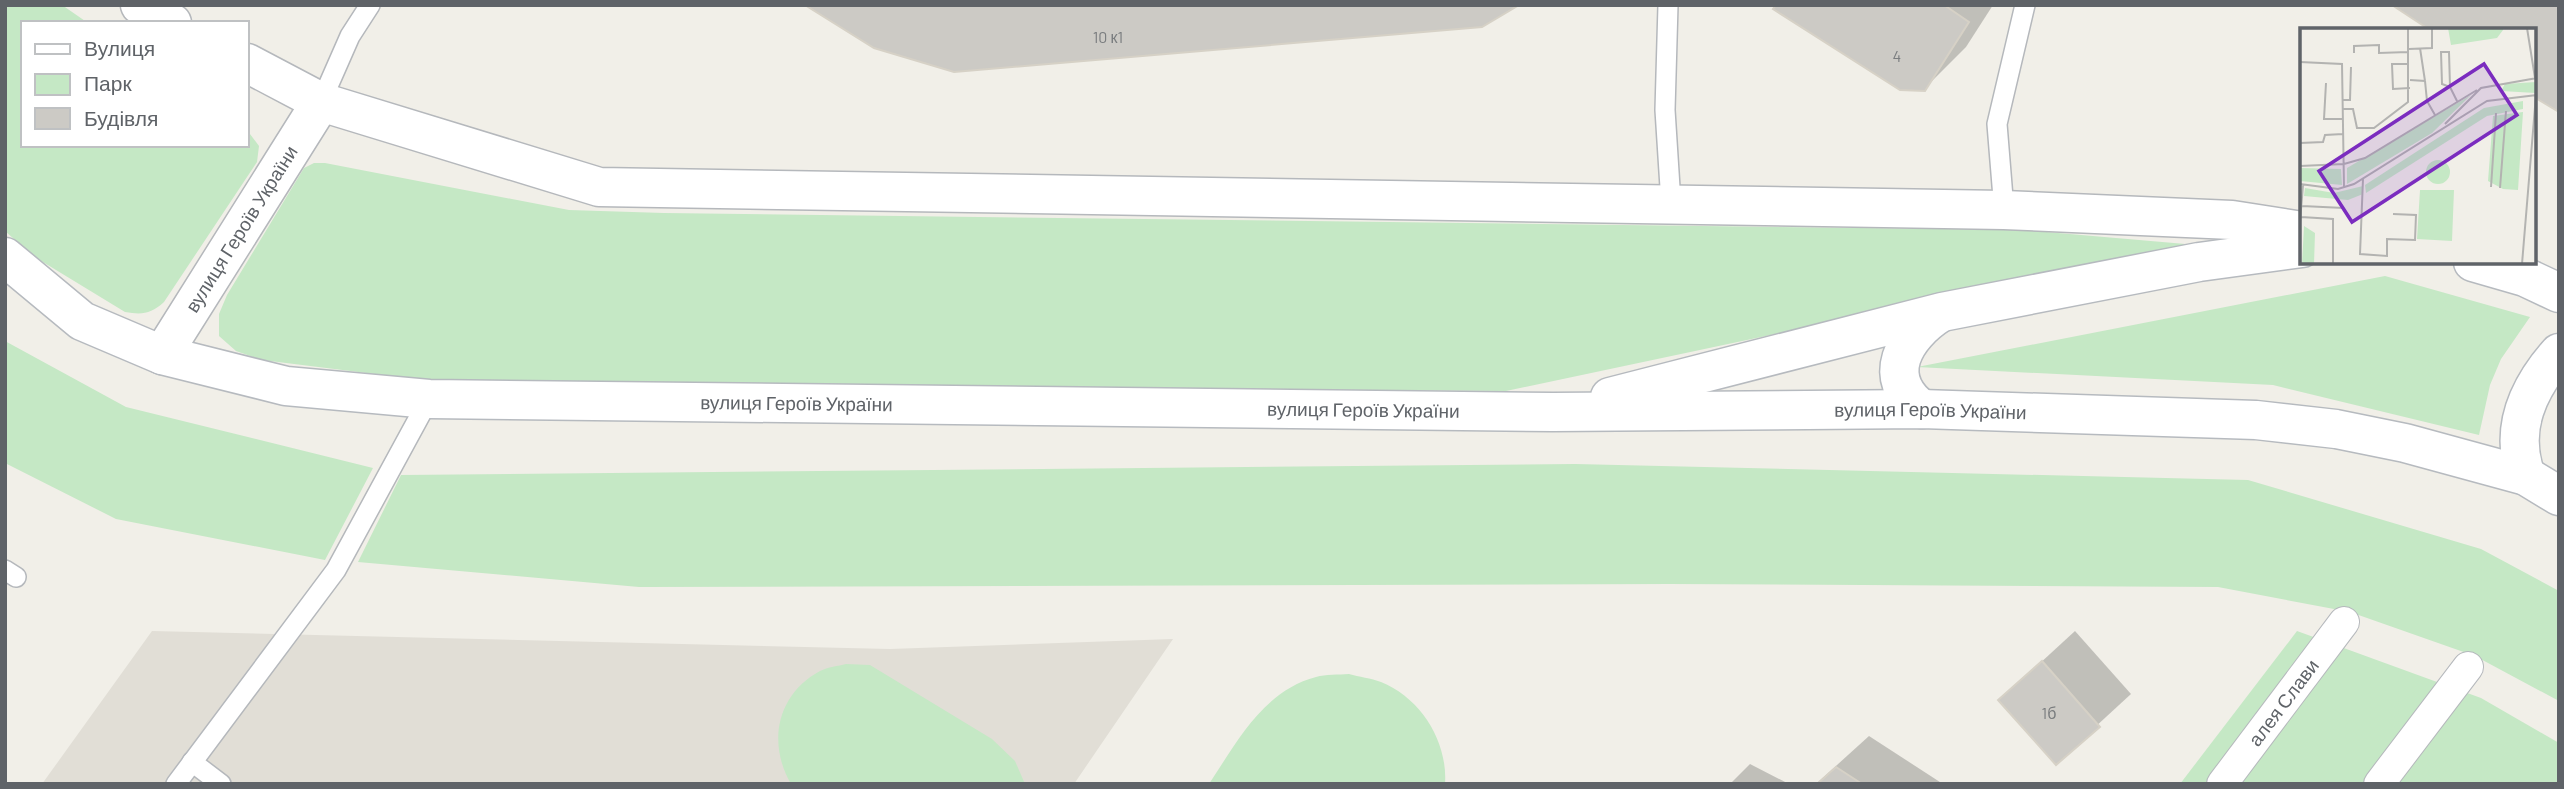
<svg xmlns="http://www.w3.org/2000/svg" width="2564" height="789" font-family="Barlow,sans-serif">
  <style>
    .education { fill: #e1ded6 }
    .green { fill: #c5e8c5 }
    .shadow { fill: #0003 }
    .building { fill: #cccac5; stroke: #d6d1c6; stroke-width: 2 }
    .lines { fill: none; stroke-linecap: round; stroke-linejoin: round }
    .service-casing { stroke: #b5b8bc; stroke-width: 22 }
    .pedestrian-casing { stroke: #b5b8bc; stroke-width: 32 }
    .minor-casing { stroke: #b5b8bc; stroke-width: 41 }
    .secondary-casing { stroke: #b6babf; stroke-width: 41 }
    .service { stroke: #fff; stroke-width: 19 }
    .pedestrian { stroke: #fff; stroke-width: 30 }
    .minor { stroke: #fff; stroke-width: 38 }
    .secondary { stroke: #fff; stroke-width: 38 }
    .labels { text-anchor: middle; stroke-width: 5; stroke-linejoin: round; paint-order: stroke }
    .number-label { font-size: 16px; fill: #7a7d7f }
    .street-label { font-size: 19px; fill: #5f6368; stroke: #fff }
    .inset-road { fill: none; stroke: #b3b3b1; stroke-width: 2 }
    .view { fill: #7b2cbf; fill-opacity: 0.15; stroke: #7b2cbf; stroke-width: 3.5 }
    .inset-edge { fill: none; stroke: #5f6368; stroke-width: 3.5 }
  </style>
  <rect width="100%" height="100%" fill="#f1efe8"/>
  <path class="education" d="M152 631 890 649 1173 639 1074 784H42Z"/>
  <g class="green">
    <path d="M5 5H62L88 23H23V145H247V130L259 146 257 162 164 302C151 314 142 315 125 312L33 256 5 231Z"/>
    <path d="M314 163H325L569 210 664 213 2023 230 2197 245 1506 391 447 383 262 360 236 351 219 336V314L227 295 304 168Z"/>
    <path d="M2385 276 2530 317 2501 359 2490 385 2479 435 2273 385 1917 367Z"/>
    <path d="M5 341 126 407 373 468 325 560 116 519 5 463Z"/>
    <path d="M1575 464 2248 480 2481 549 2559 591V701L2475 656 2350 612 2218 587 1669 584 639 587 358 562 401 475Z"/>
    <path d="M2297 631 2481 698 2559 743V784H2180Z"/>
    <path d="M846 664 870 665 992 739 1015 761 1025 784H791C767 743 777 694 820 671 828 667 838 666 846 664Z"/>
    <path d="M1349 674C1359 677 1371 678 1381 682 1421 698 1448 742 1445 784H1209C1237 742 1263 691 1316 677 1326 674 1338 675 1349 674Z"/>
  </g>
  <g class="shadow">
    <path d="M1778 5H1993L1966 47 1924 89Z"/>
    <path d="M2075 631 2131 694 2056 763 2000 700Z"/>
    <path d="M1869 736 1943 784H1816Z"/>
    <path d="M1750 764 1789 784H1730Z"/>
  </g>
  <g class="building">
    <path d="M805 5H1519L1482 27 954 72 874 48Z"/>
    <path d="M1776 5H1944L1969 22 1925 91 1900 90 1773 9Z"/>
    <path d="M2392 5H2559V112L2534 97V30H2430Z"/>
    <path d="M2042 661 2100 727 2056 765 1998 700Z"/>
    <path d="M1836 767 1862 784H1817Z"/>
  </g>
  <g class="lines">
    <defs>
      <g id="service">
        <path d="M1668 5 1665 110 1671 203"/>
        <path d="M321 102 350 36 370 5"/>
        <path d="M2004 210 1997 124 2025 5"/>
        <path d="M5 570 16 577"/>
        <path d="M192 762 221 784"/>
        <path d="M176 784 336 570 429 399"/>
      </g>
      <g id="pedestrian">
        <path id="s1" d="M2222 784 2344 622"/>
        <path d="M2379 784 2468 667"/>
      </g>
      <g id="minor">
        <path d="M140 5 172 23"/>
        <path d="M247 63 321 102 599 187 2004 210 2232 220 2302 231"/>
        <path id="s2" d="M162 355 321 102"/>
      </g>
      <g id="secondary">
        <path id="s3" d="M5 257 82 321 162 355 286 386 429 399 1553 412 1922 409 2256 420 2336 429 2405 443 2526 476 2559 496"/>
        <path d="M2473 262 2525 277 2559 293"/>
        <path d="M1610 397 1942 312 2199 262 2302 248"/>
        <path d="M1922 409C1879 378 1904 336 1940 313"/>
        <path d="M2526 476C2509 429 2528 388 2559 353"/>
      </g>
    </defs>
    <use href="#service" class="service-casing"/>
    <use href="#pedestrian" class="pedestrian-casing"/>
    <use href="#minor" class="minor-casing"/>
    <use href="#secondary" class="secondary-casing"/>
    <use href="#service" class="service"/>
    <use href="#pedestrian" class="pedestrian"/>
    <use href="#minor" class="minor"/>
    <use href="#secondary" class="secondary"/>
  </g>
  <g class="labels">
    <g class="number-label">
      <text x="1108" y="43">10 к1</text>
      <text x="1897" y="62">4</text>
      <text x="2049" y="719">1б</text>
    </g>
    <g class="street-label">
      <text dy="7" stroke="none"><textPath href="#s2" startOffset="149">вулиця Героїв України</textPath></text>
      <text dy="7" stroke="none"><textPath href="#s3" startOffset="826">вулиця Героїв України</textPath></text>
      <text dy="7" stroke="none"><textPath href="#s3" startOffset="1393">вулиця Героїв України</textPath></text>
      <text dy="7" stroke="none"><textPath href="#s3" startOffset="1960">вулиця Героїв України</textPath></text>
      <text dy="7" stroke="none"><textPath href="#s1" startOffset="102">алея Слави</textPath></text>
    </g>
  </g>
  <g transform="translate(2300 28)">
    <rect width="236" height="236" fill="#f1efe8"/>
    <path d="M148 0H203V2L197 10 151 17ZM236 54V65L201 63 205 56ZM171 67 132 105 47 156V140ZM223 73V81L187 88 66 165 65 157 184 80ZM223 84 218 162 203 161 188 153 193 88ZM126 144a12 12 0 1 1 24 0a12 12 0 1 1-24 0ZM0 140 41 141 42 157 0 153ZM63 158V166L48 172 4 168 5 160 34 165ZM120 162H154L152 213 117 211ZM4 198 15 205 14 236H2Z" fill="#c5e8c5"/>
    <path class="inset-road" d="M227 0 235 50M120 20 125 53M109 21 132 20V0M54 25V18L79 17V25L108 24M0 34 42 36 44 159M109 36H92L93 61 110 60M110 52 125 53 127 73 135 87M26 55 24 91H43M150 59 142 56 141 24H149L150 59 157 73M43 72H50L51 39M43 81H53L57 100H74L108 74V0M145 96 181 60 237 50M0 115 23 114 25 107 43 106M0 138 44 136 65 130 177 62M63 151 60 226 87 228V211L115 212 116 187 93 186M0 156 38 161 54 156 187 73 237 67M191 159 196 85M200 160 206 83M2 178 44 180M1 189 33 191V236M0 194 3 157M222 236 236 67"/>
    <path class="view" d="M184 36 217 87 52 194 19 143Z"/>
    <rect width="236" height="236" class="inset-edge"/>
  </g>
  <rect width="2564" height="789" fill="none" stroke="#5f6368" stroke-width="14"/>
  <rect x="21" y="21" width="228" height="126" fill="#ffffff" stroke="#bfc1c3" stroke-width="2"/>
  <rect x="35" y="44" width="35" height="10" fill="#ffffff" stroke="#bfc1c3" stroke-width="2"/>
  <text x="84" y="56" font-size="21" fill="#5f6368">Вулиця</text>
  <rect x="35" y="74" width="35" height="21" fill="#c5e8c5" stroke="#bfc1c3" stroke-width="2"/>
  <text x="84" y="91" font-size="21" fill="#5f6368">Парк</text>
  <rect x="35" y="108" width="35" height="21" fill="#cccac5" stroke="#bfc1c3" stroke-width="2"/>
  <text x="84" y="126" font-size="21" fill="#5f6368">Будівля</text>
</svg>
